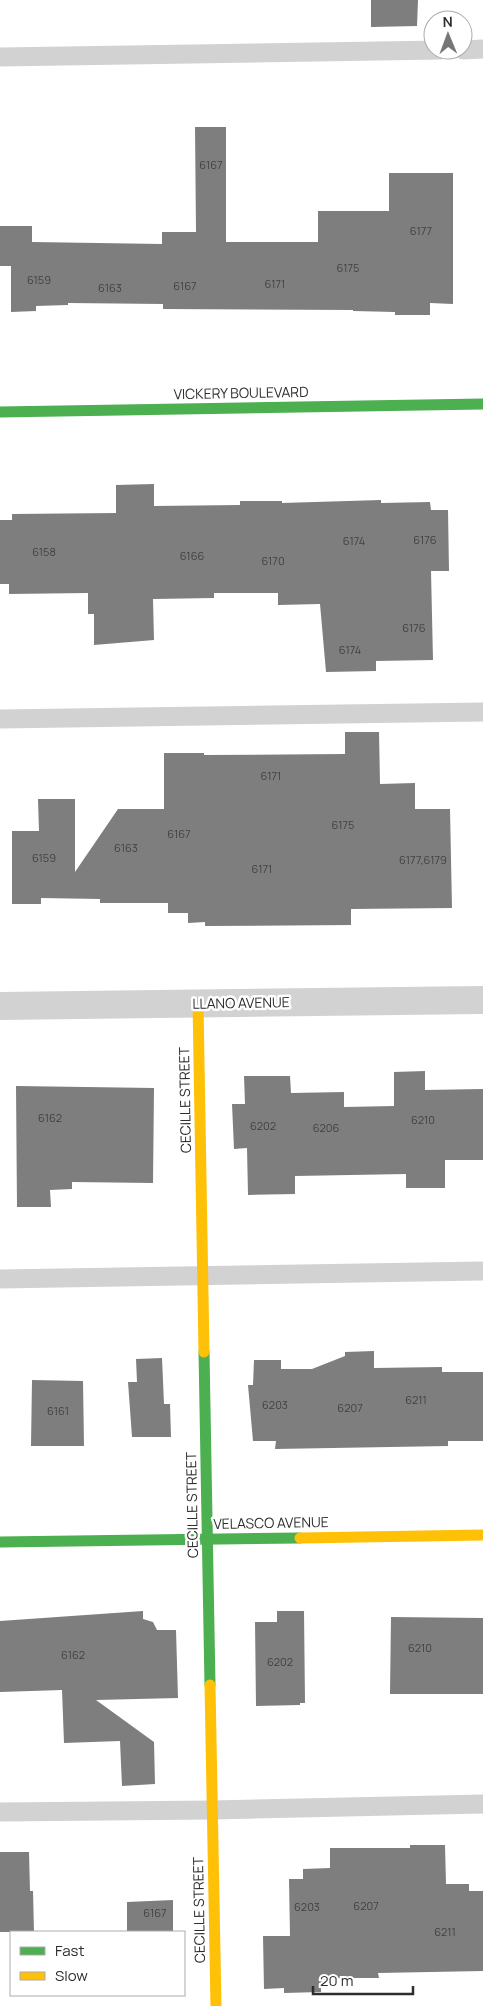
<svg xmlns="http://www.w3.org/2000/svg" width="483" height="2006" font-family="Manrope,sans-serif">
  <style>
    .building { fill: #7e7e7e }
    .lines { fill: none; stroke-linecap: round; stroke-linejoin: round }
    .lane { stroke: #d2d2d2; stroke-width: 19 }
    .street { stroke: #d2d2d2; stroke-width: 28 }
    .fast { stroke: #4caf50; stroke-width: 11 }
    .slow { stroke: #ffc107; stroke-width: 11 }
    .labels { text-anchor: middle; stroke-width: 5; stroke-linejoin: round; paint-order: stroke }
    .number-label { font-size: 11px; fill: #414141 }
    .street-label { font-size: 14px; fill: #2d2d2d; stroke: #fff }
  </style>
  <rect width="100%" height="100%" fill="#fff"/>
  <g class="building">
    <path d="M371 0H418L417 26 371 27Z"/>
    <path d="M195 127H226V242H318V211H389V173H453V304L430 303V315H395V312L353 311V310L163 309V304L68 303V305L36 306V311L11 312V266H0V226H32V242L162 244V232H196Z"/>
    <path d="M154 484V506L240 505V501H282V503L381 500V503L430 502 431 510H448L449 571H431L433 660 376 661V671L326 672 320 604 278 605V593H214V598L153 599 154 640 94 645V614H88V593L9 594V584H0V520H12V514L116 513V485Z"/>
    <path d="M345 732H379L380 784 415 783V809H450L452 908 351 909V925L205 926V922L188 923V913H168V903H100V899L41 898V904H12V831H39L38 799H75V872L118 809H164V753H204V755L345 754Z"/>
    <path d="M425 1071V1090L483 1089V1160H445V1188H406V1174L295 1176V1194L248 1195 247 1148 234 1149 232 1104H245L244 1076H290L291 1093 344 1092V1107L394 1106V1072Z"/>
    <path d="M16 1086 154 1088 153 1183 72 1182V1189L50 1190 51 1207H17Z"/>
    <path d="M374 1351V1368L442 1367V1372H483V1441H448V1446L275 1449 276 1441H253L248 1385H253L254 1360H281V1369H312L345 1356V1352Z"/>
    <path d="M162 1358 164 1404H170L171 1437H132L128 1382H137L136 1359Z"/>
    <path d="M32 1380 83 1381 84 1446H31Z"/>
    <path d="M143 1611V1619L153 1622 157 1630H176L178 1698 96 1700 154 1742 155 1784 122 1786 120 1741 64 1743 62 1690 0 1692V1621Z"/>
    <path d="M277 1611H304L305 1703H300V1705L256 1706 255 1622H277Z"/>
    <path d="M391 1617 483 1618V1694H390Z"/>
    <path d="M410 1845H445L446 1884H469V1891H483V1971L378 1973 379 1978H327V1983H321V1992L284 1993V1988L264 1989 263 1936H290L289 1879H303V1869L330 1868V1848H410Z"/>
    <path d="M0 1852H29L30 1891H33L34 1932H0Z"/>
    <path d="M173 1900V1932H127V1902Z"/>
  </g>
  <g class="lines">
    <g class="lane">
      <path d="M463 50 483 49"/>
      <path d="M0 57 440 50"/>
      <path d="M0 719 483 712"/>
      <path d="M0 1279 483 1271"/>
      <path d="M0 1812 212 1810 483 1804"/>
    </g>
    <path class="street" d="M0 1006 483 1000"/>
    <g class="fast">
      <path d="M0 412 483 404"/>
      <path d="M204 1352 210 1685"/>
      <path d="M0 1542 300 1538"/>
    </g>
    <g class="slow">
      <path d="M198 1003 204 1352"/>
      <path d="M300 1538 483 1535"/>
      <path d="M210 1685 216 2006"/>
    </g>
  </g>
  <g class="labels">
    <g class="number-label">
      <text x="211" y="169">6167</text>
      <text x="421" y="235">6177</text>
      <text x="348" y="272">6175</text>
      <text x="39" y="284">6159</text>
      <text x="275" y="288">6171</text>
      <text x="185" y="290">6167</text>
      <text x="110" y="292">6163</text>
      <text x="425" y="544">6176</text>
      <text x="354" y="545">6174</text>
      <text x="44" y="556">6158</text>
      <text x="192" y="560">6166</text>
      <text x="273" y="565">6170</text>
      <text x="414" y="632">6176</text>
      <text x="350" y="654">6174</text>
      <text x="271" y="780">6171</text>
      <text x="343" y="829">6175</text>
      <text x="179" y="838">6167</text>
      <text x="126" y="852">6163</text>
      <text x="44" y="862">6159</text>
      <text x="423" y="864">6177,6179</text>
      <text x="262" y="873">6171</text>
      <text x="50" y="1122">6162</text>
      <text x="423" y="1124">6210</text>
      <text x="263" y="1130">6202</text>
      <text x="326" y="1132">6206</text>
      <text x="416" y="1404">6211</text>
      <text x="275" y="1409">6203</text>
      <text x="350" y="1412">6207</text>
      <text x="58" y="1415">6161</text>
      <text x="420" y="1652">6210</text>
      <text x="73" y="1659">6162</text>
      <text x="280" y="1666">6202</text>
      <text x="366" y="1910">6207</text>
      <text x="307" y="1911">6203</text>
      <text x="155" y="1917">6167</text>
      <text x="445" y="1936">6211</text>
    </g>
    <g class="street-label">
      <text transform="translate(241 393) rotate(-1)" y="5">VICKERY BOULEVARD</text>
      <text transform="translate(241 1003) rotate(-1)" y="5">LLANO AVENUE</text>
      <text transform="translate(185 1100) rotate(-91)" y="5">CECILLE STREET</text>
      <text transform="translate(192 1505) rotate(-91)" y="5">CECILLE STREET</text>
      <text transform="translate(271 1523) rotate(-1)" y="5">VELASCO AVENUE</text>
      <text transform="translate(199 1910) rotate(-91)" y="5">CECILLE STREET</text>
    </g>
  </g>
  <rect x="10" y="1931" width="175" height="65" fill="#ffffff" stroke="#ababab"/>
  <rect x="20" y="1947" width="25" height="8" fill="#4caf50" stroke="#ababab"/>
  <text x="55" y="1956" font-size="15" fill="#2d2d2d">Fast</text>
  <rect x="20" y="1972" width="25" height="8" fill="#ffc107" stroke="#ababab"/>
  <text x="55" y="1981" font-size="15" fill="#2d2d2d">Slow</text>
  <g transform="translate(448 35) rotate(359)"><circle r="24" fill="#ffffff" stroke="#ababab"/>
  <path d="M0-4L9 19L0 12L-9 19Z" fill="#767676"/>
  <text y="-8" font-size="14" font-weight="bold" text-anchor="middle" fill="#2d2d2d">N</text>
  </g>
  <path d="M313 1986v8h100v-8" fill="none" stroke="#2d2d2d" stroke-width="2.5"/>
  <text x="320" y="1986" font-size="15" fill="#2d2d2d" stroke="#ffffff" stroke-width="4" paint-order="stroke">20 m</text>
</svg>
